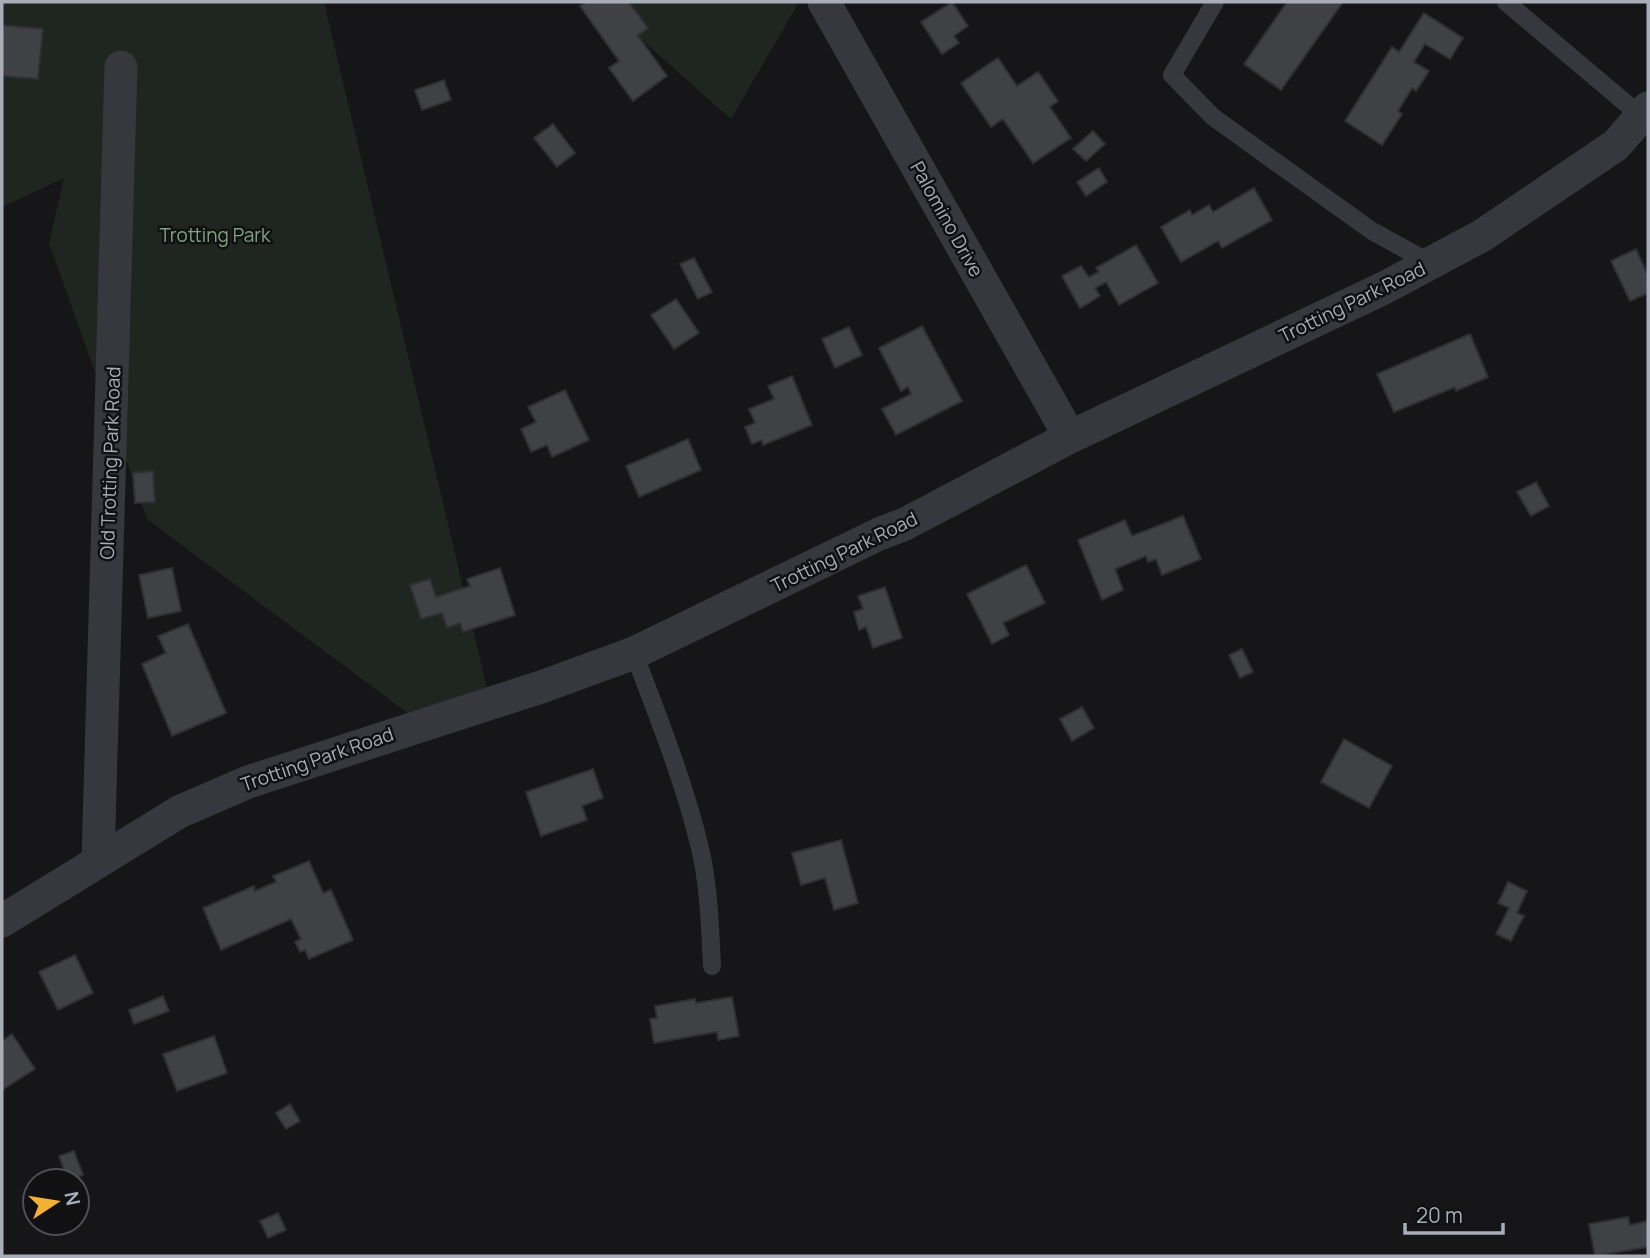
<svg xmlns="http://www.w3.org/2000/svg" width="1650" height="1258" font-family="Manrope,sans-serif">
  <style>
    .green { fill: #1e261f }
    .building { fill: #404145; stroke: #303034; stroke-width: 2 }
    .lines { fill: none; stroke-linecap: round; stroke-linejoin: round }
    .lane { stroke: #37383d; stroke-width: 18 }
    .street { stroke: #37383d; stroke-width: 33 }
    .labels { text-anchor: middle; stroke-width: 5; stroke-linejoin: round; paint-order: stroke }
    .street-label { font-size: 19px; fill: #a8adb8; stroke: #111113 }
    .park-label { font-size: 19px; fill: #7fa381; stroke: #111113 }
  </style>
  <rect width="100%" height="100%" fill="#161618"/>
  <g class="green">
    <path d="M2 2H324L491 705 417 720 147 519 49 243 64 178 2 207Z"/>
    <path d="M599 2H799L731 119Z"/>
  </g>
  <g class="building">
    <path d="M586 2H629L648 28 638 36 667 76 633 101 609 68 619 61 580 6Z"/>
    <path d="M952 2 968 26 954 36 959 43 942 54 921 22Z"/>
    <path d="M1287 2H1343L1281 90 1244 64Z"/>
    <path d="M1424 13 1463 38 1450 59 1425 44 1414 62 1429 71 1416 91 1412 88 1398 111 1402 114 1382 145 1345 121 1392 47 1399 52Z"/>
    <path d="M2 25 43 29 38 79 2 76Z"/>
    <path d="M998 58 1017 86 1038 72 1058 101 1050 107 1071 138 1033 163 1003 119 991 127 961 83Z"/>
    <path d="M444 80 451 100 422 110 415 90Z"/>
    <path d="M553 124 575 153 557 167 534 138Z"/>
    <path d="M1093 131 1105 144 1086 161 1073 149Z"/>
    <path d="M1099 168 1107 182 1086 196 1077 182Z"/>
    <path d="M1254 188 1272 220 1222 248 1218 241 1181 262 1161 227 1190 210 1192 215 1209 205 1213 212Z"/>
    <path d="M1136 245 1158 283 1119 305 1106 282 1095 288 1100 296 1080 308 1062 276 1081 266 1089 277 1099 272 1096 268Z"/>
    <path d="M1636 249 1648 276V293L1630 301 1611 261Z"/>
    <path d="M694 258 712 292 698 299 680 264Z"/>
    <path d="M676 299 699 333 674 349 651 315Z"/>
    <path d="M922 326 962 401 896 435 882 409 911 394 908 387 901 391 879 348Z"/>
    <path d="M849 327 862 355 835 368 822 339Z"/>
    <path d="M1470 334 1488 377 1456 391 1455 387 1394 412 1377 374Z"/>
    <path d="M792 376 812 425 763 445 762 440 752 444 745 427 755 423 749 409 774 399 768 386Z"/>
    <path d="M565 390 589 440 552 457 547 445 531 452 521 429 536 422 528 407Z"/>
    <path d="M688 439 701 470 639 497 626 466Z"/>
    <path d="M153 471 155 502 135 503 133 473Z"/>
    <path d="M1536 482 1549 506 1531 516 1517 492Z"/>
    <path d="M1183 516 1201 559 1162 575 1156 559 1148 562 1146 556 1115 569 1123 590 1102 600 1078 540 1125 520 1132 536Z"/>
    <path d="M1026 565 1045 603 1003 623 1009 635 992 644 967 594Z"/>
    <path d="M172 568 181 611 148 618 139 575Z"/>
    <path d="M500 568 515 615 463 632 460 623 447 628 442 613 421 619 410 585 430 579 436 597 470 586 467 579Z"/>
    <path d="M885 587 902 638 873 648 866 627 859 630 854 612 863 609 858 596Z"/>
    <path d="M188 624 226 713 172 736 142 664 166 653 158 636Z"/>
    <path d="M1242 649 1253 672 1240 678 1229 655Z"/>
    <path d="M1082 707 1094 728 1072 741 1060 719Z"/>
    <path d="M1344 739 1392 766 1369 808 1321 782Z"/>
    <path d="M593 769 603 798 582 806 587 820 541 836 526 792Z"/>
    <path d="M841 840 858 903 834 910 825 878 801 885 792 853Z"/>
    <path d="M309 861 323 893 331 890 353 940 309 959 305 950 300 952 295 942 301 939 291 919 221 950 203 908 254 886 255 891 276 882 273 876Z"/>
    <path d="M1508 882 1527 891 1517 913 1524 916 1511 941 1496 934 1509 908 1498 903Z"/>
    <path d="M75 955 93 993 58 1010 39 972Z"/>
    <path d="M163 996 169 1011 134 1024 129 1010Z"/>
    <path d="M732 997 739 1036 718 1040 717 1032 654 1043 650 1019 657 1018 655 1006 695 999 696 1003Z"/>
    <path d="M12 1034 35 1069 2 1090V1041Z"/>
    <path d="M214 1036 227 1073 177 1091 163 1054Z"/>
    <path d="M290 1104 300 1121 286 1129 276 1113Z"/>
    <path d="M74 1151 83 1175 68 1181 59 1156Z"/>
    <path d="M278 1213 286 1230 268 1238 260 1221Z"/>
    <path d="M1628 1217 1630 1225 1648 1221V1247L1595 1256 1589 1224Z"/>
  </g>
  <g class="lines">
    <g class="lane">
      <path d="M1215 2 1172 75 1213 117 1372 231 1430 263"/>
      <path d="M1506 2 1641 116"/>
      <path d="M634 653C658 717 684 781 700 848 709 886 710 927 712 966"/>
    </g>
    <g class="street">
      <path d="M824 2 1070 437"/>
      <path d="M98 860 121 67"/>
      <path d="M2 921 179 812 248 782 544 686 634 653 879 534 905 524 1070 437 1384 288 1483 235 1616 145 1648 108"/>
    </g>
  </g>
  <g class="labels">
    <g class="street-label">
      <text transform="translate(947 219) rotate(61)" y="7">Palomino Drive</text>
      <text transform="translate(1352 302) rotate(-26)" y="7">Trotting Park Road</text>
      <text transform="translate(110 463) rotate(-88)" y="7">Old Trotting Park Road</text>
      <text transform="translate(844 552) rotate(-26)" y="7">Trotting Park Road</text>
      <text transform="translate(317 759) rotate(-19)" y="7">Trotting Park Road</text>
    </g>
    <g class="park-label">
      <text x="215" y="242">Trotting Park</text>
    </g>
  </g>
  <rect width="1650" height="1258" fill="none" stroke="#a8adb8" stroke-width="7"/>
  <g transform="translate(56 1202) rotate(78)"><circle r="33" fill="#111113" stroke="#4d4f55" stroke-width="2"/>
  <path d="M0-5L12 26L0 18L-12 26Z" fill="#f2b134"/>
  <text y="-10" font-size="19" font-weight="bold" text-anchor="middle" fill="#a8adb8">N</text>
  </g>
  <path d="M1405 1223v10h98v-10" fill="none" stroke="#a8adb8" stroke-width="3.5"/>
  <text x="1416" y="1223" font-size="21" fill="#a8adb8" stroke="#111113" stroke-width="5" paint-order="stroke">20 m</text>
</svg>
